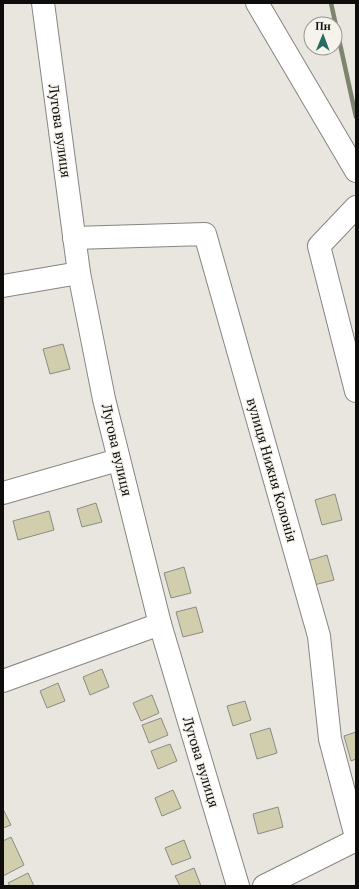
<svg xmlns="http://www.w3.org/2000/svg" width="359" height="889" font-family="'PT Serif',serif">
  <style>
    .lines { fill: none; stroke-linecap: round; stroke-linejoin: round }
    .stream { stroke: #7e856e; stroke-width: 4.5 }
    .building { fill: #d1cead; stroke: #8b8b85 }
    .minor-casing { stroke: #88857f; stroke-width: 24 }
    .minor { stroke: #fff; stroke-width: 22 }
    .labels { text-anchor: middle; stroke-width: 3; stroke-linejoin: round; paint-order: stroke }
    .street-label { font-size: 14px; fill: #0e0d0b; stroke: #f6f3ed }
  </style>
  <rect width="100%" height="100%" fill="#e9e6e0"/>
  <g class="lines">
    <path class="stream" d="M331 3 356 117"/>
  </g>
  <g class="building">
    <path d="M63 344 70 369 50 374 43 349Z"/>
    <path d="M335 494 342 520 322 525 315 500Z"/>
    <path d="M96 503 102 522 82 527 77 509Z"/>
    <path d="M49 511 54 530 18 540 13 521Z"/>
    <path d="M327 555 334 580 314 585 307 561Z"/>
    <path d="M184 567 191 593 171 598 164 573Z"/>
    <path d="M196 607 203 632 183 637 176 612Z"/>
    <path d="M102 669 109 687 90 695 83 677Z"/>
    <path d="M58 683 65 701 47 708 40 691Z"/>
    <path d="M152 695 159 713 141 721 133 703Z"/>
    <path d="M245 701 251 720 233 726 227 706Z"/>
    <path d="M161 718 168 735 149 743 142 725Z"/>
    <path d="M270 728 277 753 257 759 250 734Z"/>
    <path d="M356 732V759L351 761 344 736Z"/>
    <path d="M170 744 177 761 158 769 151 751Z"/>
    <path d="M173 790 181 808 162 816 155 798Z"/>
    <path d="M278 807 283 827 258 834 253 814Z"/>
    <path d="M3 809 11 825 3 828Z"/>
    <path d="M11 837 24 865 3 876V841Z"/>
    <path d="M184 840 191 858 172 865 165 848Z"/>
    <path d="M194 868 201 886H180L175 876Z"/>
    <path d="M28 873 34 886H10L8 883Z"/>
  </g>
  <g class="lines">
    <defs>
      <g id="minor">
        <path d="M43 3 79 273 104 399 160 624 238 886"/>
        <path d="M257 3 356 171"/>
        <path d="M356 207 319 246 356 391"/>
        <path d="M74 238 205 234 319 636 330 739 356 837"/>
        <path d="M3 286 79 273"/>
        <path d="M3 493 118 460"/>
        <path d="M3 681 160 624"/>
        <path d="M264 886 356 840"/>
      </g>
    </defs>
    <use href="#minor" class="minor-casing"/>
    <use href="#minor" class="minor"/>
  </g>
  <g class="labels">
    <g class="street-label">
      <text transform="translate(60 131) rotate(82)" y="5">Лугова вулиця</text>
      <text transform="translate(117 450) rotate(77)" y="5">Лугова вулиця</text>
      <text transform="translate(272 470) rotate(74)" y="5">вулиця Нижня Колонія</text>
      <text transform="translate(201 762) rotate(73)" y="5">Лугова вулиця</text>
    </g>
  </g>
  <rect width="359" height="889" fill="none" stroke="#0e0d0b" stroke-width="8"/>
  <g transform="translate(323 36) rotate(1)"><circle r="19" fill="#f6f3ed" stroke="#999793"/>
  <path d="M0-3L7 15L0 10L-7 15Z" fill="#266d63"/>
  <text y="-6" font-size="11" font-weight="bold" text-anchor="middle" fill="#0e0d0b">Пн</text>
  </g>
</svg>
